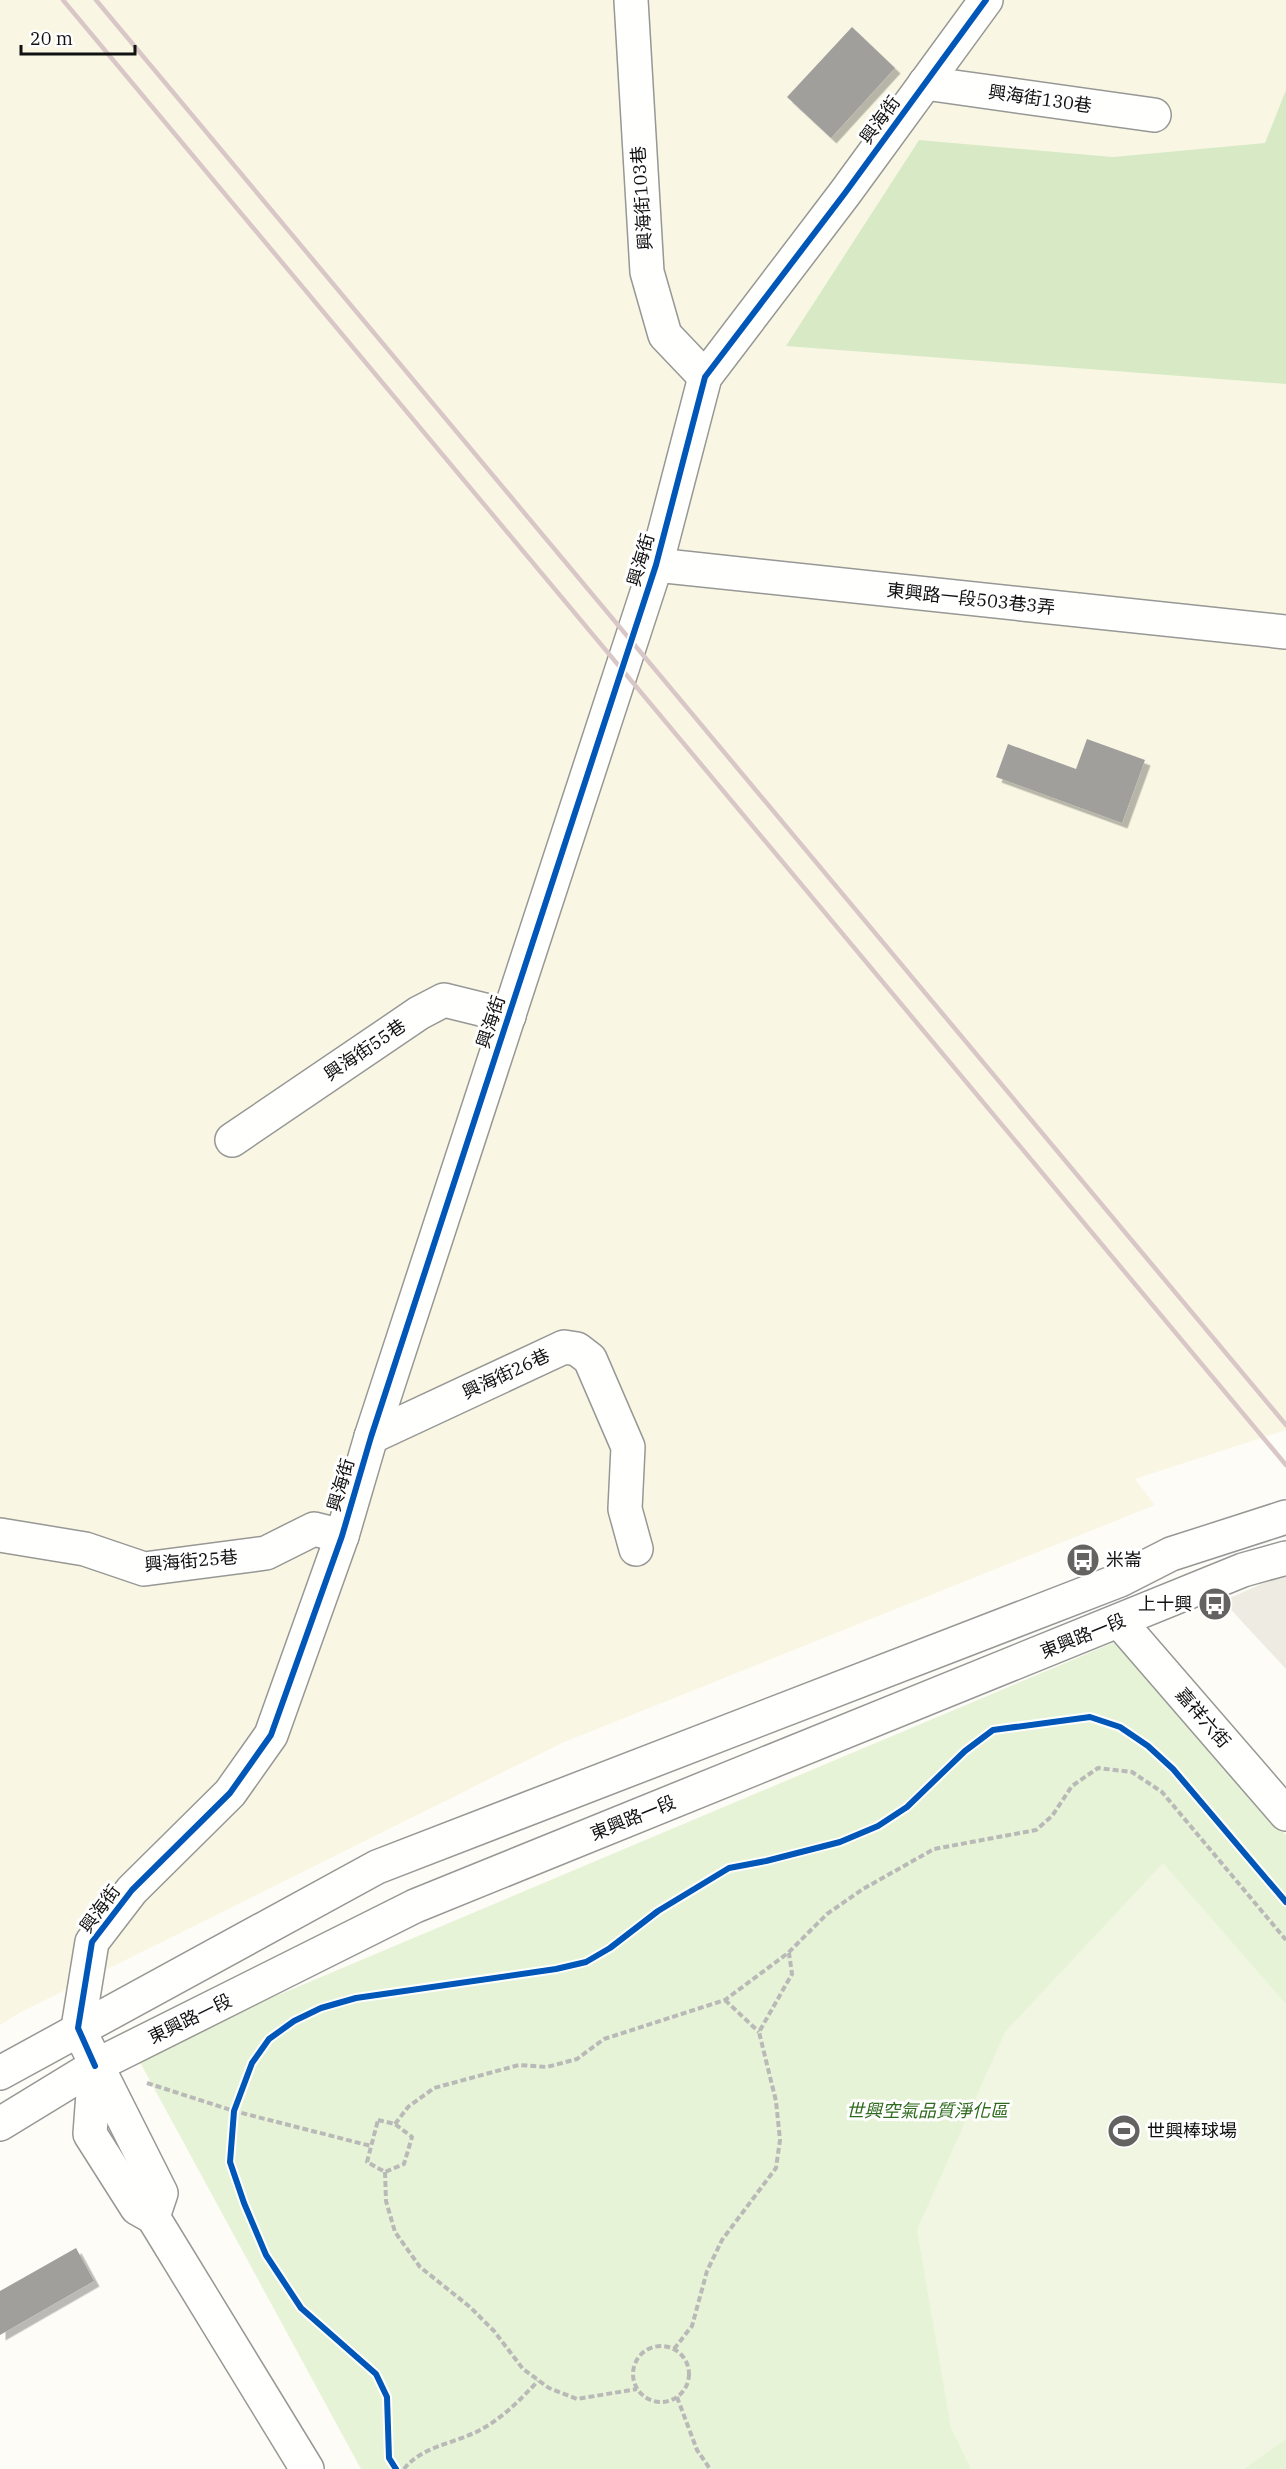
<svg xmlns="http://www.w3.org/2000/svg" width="1286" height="2469" font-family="'IBM Plex Serif','Noto Sans TC',serif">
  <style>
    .farmland { fill: #f9f7e4 }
    .green { fill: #e7f3d7 }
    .forest { fill: #d8eac5 }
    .pitch { fill: #f0f6e1 }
    .plaza { fill: #edebe2 }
    .building { fill: #a19f9c; filter: url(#shadow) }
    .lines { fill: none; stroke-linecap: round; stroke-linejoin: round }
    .minor-casing { stroke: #979795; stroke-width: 36 }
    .path { stroke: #b9b9b8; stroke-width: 4; stroke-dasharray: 6 3; stroke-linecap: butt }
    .minor { stroke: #fffffe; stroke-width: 33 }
    .rail { stroke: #d9c6c7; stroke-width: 4.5 }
    .cycleway-casing { stroke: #fff; stroke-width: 10 }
    .cycleway { stroke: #0057b8; stroke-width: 6 }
    .labels { text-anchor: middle; stroke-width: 6; stroke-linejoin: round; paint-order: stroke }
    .street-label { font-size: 18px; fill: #111; stroke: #fff }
    .poi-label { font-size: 18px; fill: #111; stroke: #fff; text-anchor: start }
    .park-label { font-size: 18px; font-style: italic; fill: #2f6b1f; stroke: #fff }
  </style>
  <defs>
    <filter id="shadow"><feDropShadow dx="5.5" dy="5.5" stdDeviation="0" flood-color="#0004"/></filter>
  </defs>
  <rect width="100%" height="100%" fill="#fdfcf7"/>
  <path class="farmland" d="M0 0H1286V1430L1135 1479 1155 1505 562 1743 19 2013 0 2025Z"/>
  <path class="green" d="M1122 1639 1286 1835V2469H361L136 2055Z"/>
  <path class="forest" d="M1286 90V384L786 346 919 140 1113 157 1265 143Z"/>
  <path class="pitch" d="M1163 1863 1286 2004V2439L1244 2469H971L951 2428 917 2230 1005 2032Z"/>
  <path class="plaza" d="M1286 1573V1669L1223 1601Z"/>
  <g class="building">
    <path d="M852 27 895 68 831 138 787 97Z"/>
    <path d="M1087 739 1145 760 1122 823 996 777 1008 744 1076 769Z"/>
    <path d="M76 2248 94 2281 0 2335V2291Z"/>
  </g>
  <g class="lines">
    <defs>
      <g id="minor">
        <path d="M631 0 647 272 665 335 705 377"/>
        <path d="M925 83 1154 115"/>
        <path d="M656 565 1286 632"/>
        <path d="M232 1140 419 1013 444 1000 509 1016"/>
        <path d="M371 1437 564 1347 577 1349 590 1359 628 1447 625 1509 636 1549"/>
        <path d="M0 1535 85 1549 144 1569 266 1553 314 1529 342 1536"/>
        <path d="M1119 1621 1286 1814"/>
        <path d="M95 2066 90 2134 137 2208 153 2217 307 2469"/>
        <path d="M0 2073 377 1867 1120 1580 1171 1554 1286 1517"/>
        <path d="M0 2124 95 2066 415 1906 1243 1570 1286 1558"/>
        <path d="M153 2217 161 2193 78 2028 92 1942 132 1890 230 1793 271 1735 342 1536 371 1437 656 565 705 377 845 193 986 0"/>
      </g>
    </defs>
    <use href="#minor" class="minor-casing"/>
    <g class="path">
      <path d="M725 2000 759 2032"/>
      <path d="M147 2083 234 2111 371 2146"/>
      <path d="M378 2120 395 2124 412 2137 404 2164 385 2172 367 2162Z"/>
      <path d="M395 2124 408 2107 434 2088 519 2065 547 2067 577 2059 604 2039 725 2000 788 1953 827 1914 863 1889 934 1849 1036 1830 1052 1816 1072 1786 1098 1768 1132 1772 1162 1792 1286 1940"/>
      <path d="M385 2172 386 2201 395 2232 420 2267 470 2307 494 2331 523 2369 549 2388 577 2399 637 2389"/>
      <circle cx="661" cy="2374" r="28"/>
      <path d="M674 2349 692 2326 707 2271 722 2240 776 2168 780 2140 776 2101 759 2032 792 1974 789 1953"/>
      <path d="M677 2397 697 2450 710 2469"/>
      <path d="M404 2469C420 2448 450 2444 474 2433 500 2421 519 2401 538 2381"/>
    </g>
    <use href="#minor" class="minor"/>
    <g class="rail">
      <path d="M63 0 1286 1465"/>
      <path d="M96 0 1286 1425"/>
    </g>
    <defs>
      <g id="cycleway">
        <path d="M95 2066 78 2028 92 1942 132 1890 230 1793 271 1735 342 1536 371 1437 656 565 705 377 845 193 986 0"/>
        <path d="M396 2469 389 2458 387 2397 376 2374 301 2308 266 2255 244 2203 230 2162 234 2111 252 2063 269 2039 294 2021 321 2008 356 1998 556 1969 586 1962 610 1948 658 1911 729 1868 766 1861 840 1842 878 1826 907 1807 965 1751 993 1730 1090 1717 1120 1727 1148 1746 1173 1769 1286 1902"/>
      </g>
    </defs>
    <use href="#cycleway" class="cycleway-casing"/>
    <use href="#cycleway" class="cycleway"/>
  </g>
  <defs>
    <symbol id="bus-disc" viewBox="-11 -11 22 22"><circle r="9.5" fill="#646362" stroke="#fff"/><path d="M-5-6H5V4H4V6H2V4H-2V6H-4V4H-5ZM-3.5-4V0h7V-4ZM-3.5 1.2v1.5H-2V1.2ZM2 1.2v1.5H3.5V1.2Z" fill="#fff"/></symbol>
    <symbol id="stadium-disc" viewBox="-11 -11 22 22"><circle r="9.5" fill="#646362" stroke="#fff"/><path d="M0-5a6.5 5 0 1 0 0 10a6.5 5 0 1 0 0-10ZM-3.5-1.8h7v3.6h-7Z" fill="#fff"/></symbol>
  </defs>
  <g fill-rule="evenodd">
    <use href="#bus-disc" x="1064" y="1541" width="38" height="38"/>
    <use href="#bus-disc" x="1196" y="1585" width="38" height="38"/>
    <use href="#stadium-disc" x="1105" y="2112" width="38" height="38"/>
  </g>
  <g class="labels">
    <g class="street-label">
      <text transform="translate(1040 99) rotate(8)" y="6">興海街130巷</text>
      <text transform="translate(880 120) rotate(-54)" y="6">興海街</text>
      <text transform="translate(642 198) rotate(-94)" y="6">興海街103巷</text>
      <text transform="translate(641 560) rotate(-74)" y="6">興海街</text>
      <text transform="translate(971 599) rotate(6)" y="6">東興路一段503巷3弄</text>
      <text transform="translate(491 1022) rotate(-72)" y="6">興海街</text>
      <text transform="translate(365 1050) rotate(-34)" y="6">興海街55巷</text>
      <text transform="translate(506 1374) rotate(-25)" y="6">興海街26巷</text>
      <text transform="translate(341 1485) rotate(-74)" y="6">興海街</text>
      <text transform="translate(191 1561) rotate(-5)" y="6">興海街25巷</text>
      <text transform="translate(1083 1636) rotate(-22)" y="6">東興路一段</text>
      <text transform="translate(1203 1718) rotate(49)" y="6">嘉祥六街</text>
      <text transform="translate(633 1818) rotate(-22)" y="6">東興路一段</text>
      <text transform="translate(100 1909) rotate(-54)" y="6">興海街</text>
      <text transform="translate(190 2019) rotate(-26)" y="6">東興路一段</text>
    </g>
    <g class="poi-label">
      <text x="1106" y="1566">米崙</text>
      <text x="1192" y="1610" text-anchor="end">上十興</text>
      <text x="1147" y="2137">世興棒球場</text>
    </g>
    <g class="park-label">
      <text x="927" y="2117">世興空氣品質淨化區</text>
    </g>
  </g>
  <path d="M21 45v9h114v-9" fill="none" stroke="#111111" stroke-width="3"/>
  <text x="30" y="45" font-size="18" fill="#111111" stroke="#ffffff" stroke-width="4.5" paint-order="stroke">20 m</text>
</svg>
